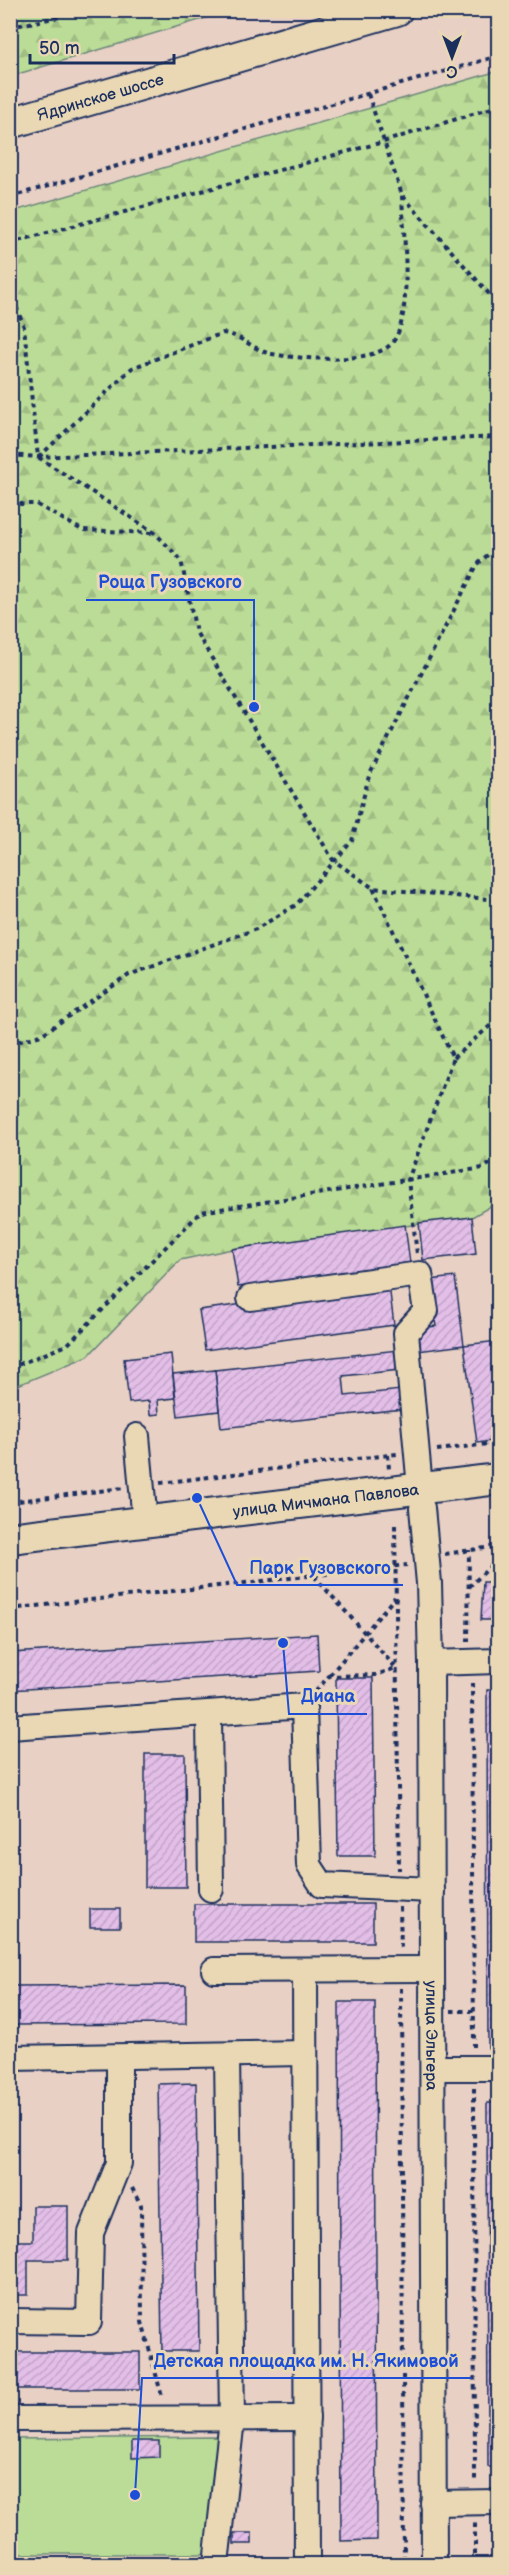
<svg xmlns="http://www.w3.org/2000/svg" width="509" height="2575" font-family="'Balsamiq Sans',sans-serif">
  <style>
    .built { fill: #e6cbce }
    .forest { fill: url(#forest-firs); stroke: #6b867a; stroke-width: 1.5 }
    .green { fill: #bbdc96; stroke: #6b867a; stroke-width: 1.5 }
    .building { fill: url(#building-hatch); stroke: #1b2f5e; stroke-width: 1.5 }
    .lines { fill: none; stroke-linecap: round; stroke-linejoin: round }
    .minor-casing { stroke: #1b2f5e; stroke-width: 28 }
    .major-casing { stroke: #1b2f5e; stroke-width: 34 }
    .path { stroke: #1b2f5e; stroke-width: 4; stroke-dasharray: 4.5 4.5; stroke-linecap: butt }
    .minor { stroke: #ead8b5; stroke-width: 24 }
    .major { stroke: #ead8b5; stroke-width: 30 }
    .labels { text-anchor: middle; stroke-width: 6; stroke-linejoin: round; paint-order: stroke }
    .street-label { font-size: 16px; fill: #1b2f5e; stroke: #ead8b5 }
    .leader { fill: none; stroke: #1d4ed8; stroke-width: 2 }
    .callout-dot { fill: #1d4ed8; stroke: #ead8b5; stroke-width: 2 }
    .callout-label { font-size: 18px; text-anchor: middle; font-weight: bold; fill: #1d4ed8; stroke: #ead8b5; stroke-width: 6; stroke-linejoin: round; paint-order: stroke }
  </style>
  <defs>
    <pattern id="forest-firs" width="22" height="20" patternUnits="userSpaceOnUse" patternTransform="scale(1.5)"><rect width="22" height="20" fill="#bbdc96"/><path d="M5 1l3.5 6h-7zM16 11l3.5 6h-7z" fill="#a0bd84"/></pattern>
    <pattern id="building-hatch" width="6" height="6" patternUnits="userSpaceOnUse" patternTransform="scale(1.5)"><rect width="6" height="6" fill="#e3bee7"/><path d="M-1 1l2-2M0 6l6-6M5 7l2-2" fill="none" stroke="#c2a4c9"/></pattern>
  </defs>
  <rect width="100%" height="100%" fill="#e8d0c4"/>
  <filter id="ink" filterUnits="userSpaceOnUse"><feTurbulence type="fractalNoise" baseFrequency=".0167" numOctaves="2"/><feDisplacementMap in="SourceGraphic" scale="12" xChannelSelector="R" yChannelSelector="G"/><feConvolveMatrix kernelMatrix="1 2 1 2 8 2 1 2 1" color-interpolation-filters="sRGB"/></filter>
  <g filter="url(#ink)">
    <rect class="built" x="493" y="2520" width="5" height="44"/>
    <g class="forest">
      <path d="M11 10H230V11L11 76Z"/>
      <path d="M498 71V1202L472 1217 232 1249 180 1260 88 1356 11 1388V212Z"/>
    </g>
    <path class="green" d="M220 2437 208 2554H11L10 2439Z"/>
    <g class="building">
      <path d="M472 1217 476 1254 423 1260 419 1223Z"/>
      <path d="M405 1225 410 1263 238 1287 232 1249Z"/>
      <path d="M455 1277 464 1345 418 1351 415 1329 436 1326 430 1280Z"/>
      <path d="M389 1285 394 1325 205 1350 199 1310Z"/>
      <path d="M498 1341V1440L477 1443 464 1345Z"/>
      <path d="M398 1350 400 1370 343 1376 345 1396 401 1390 403 1409 221 1428 215 1370Z"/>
      <path d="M171 1354 175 1398 158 1400 159 1414 150 1415 149 1401 129 1403 124 1359Z"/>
      <path d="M215 1370 219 1411 178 1416 173 1374Z"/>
      <path d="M483 1582H498V1620H481Z"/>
      <path d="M317 1634 319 1671 10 1690V1653Z"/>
      <path d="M336 1678H373L375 1856H338Z"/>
      <path d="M487 1690H498V2048H488Z"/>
      <path d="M145 1754H185L186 1887H145Z"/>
      <rect x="194" y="1904" width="179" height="38"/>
      <rect x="90" y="1909" width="30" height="18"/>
      <path d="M186 1985V2024L10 2025V1986Z"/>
      <path d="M339 2002H375L377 2540 341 2541Z"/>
      <path d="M196 2083 199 2351H162L158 2084Z"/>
      <path d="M487 2103H498V2467H488Z"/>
      <path d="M33 2206H68V2260H28V2295H10V2241H33Z"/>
      <rect x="10" y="2352" width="130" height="37"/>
      <path d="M132 2441H159V2457L132 2458Z"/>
      <rect x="234" y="2533" width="18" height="11"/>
    </g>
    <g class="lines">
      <defs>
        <g id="minor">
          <path d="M250 1298 420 1274 426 1311 406 1333 420 1488"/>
          <path d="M137 1436 145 1522"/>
          <path id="s1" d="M422 1508 429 1583 431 1663 434 2564"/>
          <path d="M431 1663 498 1661"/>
          <path d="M209 1714 211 1889"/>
          <path d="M10 1727 304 1706 309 1865 322 1885 432 1890"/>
          <path d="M214 1970 432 1969"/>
          <path d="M305 1970 307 2564"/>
          <path d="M10 2058 305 2053"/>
          <path d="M433 2068H498"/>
          <path d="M10 2321 89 2322 91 2233 119 2163V2058"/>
          <path d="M10 2419 307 2418"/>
          <path d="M433 2503 498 2502"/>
          <path d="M216 2564 232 2419 227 2055"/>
        </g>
        <g id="major">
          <path id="s2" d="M10 123 397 10"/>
          <path id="s3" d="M10 1538 498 1479"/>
        </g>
      </defs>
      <use href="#minor" class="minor-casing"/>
      <use href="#major" class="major-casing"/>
      <g class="path">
        <path d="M10 27 59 17 70 10"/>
        <path d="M368 94 402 195 498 304"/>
        <path d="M10 197 498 56"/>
        <path d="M10 243 383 142 498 106"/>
        <path d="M10 290 24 327 38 457 155 533 181 560 196 632 333 860 373 888 498 900"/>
        <path d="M10 455 38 457 498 437"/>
        <path d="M39 457 132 368 223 333C242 335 254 351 272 354 299 359 373 365 392 343 414 318 403 229 402 195"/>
        <path d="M10 504H36L82 530 153 533"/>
        <path d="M373 888 453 1058 408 1180 417 1254"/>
        <path d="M10 1044 41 1035 129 975 256 929 296 905 352 841 369 776 477 565 498 545"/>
        <path d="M453 1058 498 1019"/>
        <path d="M10 1368 67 1345 201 1212 483 1168 498 1159"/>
        <path d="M437 1450 498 1443"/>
        <path d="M388 1455 389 1470"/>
        <path d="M160 1483 397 1454"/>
        <path d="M10 1502 123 1488"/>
        <path d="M395 1525 399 1870"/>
        <path d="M445 1554 498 1546"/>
        <path d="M314 1576 396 1668 376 1675 329 1676 316 1691"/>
        <path d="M469 1587 498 1559"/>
        <path d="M10 1609 407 1565"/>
        <path d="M468 1642 469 1550"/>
        <path d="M330 1675 395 1597"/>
        <path d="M472 1683 474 2047"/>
        <path d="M400 1907 401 1951"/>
        <path d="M401 1988 404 2564"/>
        <path d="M451 2011H474"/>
        <path d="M474 2088 475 2482"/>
        <path d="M132 2188 141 2205 142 2322 162 2397"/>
        <path d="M475 2564V2523"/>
      </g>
      <use href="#minor" class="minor"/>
      <use href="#major" class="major"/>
    </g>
  </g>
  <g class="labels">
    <g class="street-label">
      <text dy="6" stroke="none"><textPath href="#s2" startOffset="94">Ядринское шоссе</textPath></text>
      <text dy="6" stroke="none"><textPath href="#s3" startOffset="318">улица Мичмана Павлова</textPath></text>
      <text dy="6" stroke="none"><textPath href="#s1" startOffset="528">улица Эльгера</textPath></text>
    </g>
  </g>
  <path class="leader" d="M254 707L254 600H86M197 1498L237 1585H403M283 1643L289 1714H367M135 2495L142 2378H471"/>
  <g class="callout-dot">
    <circle cx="254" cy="707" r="6"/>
    <circle cx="197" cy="1498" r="6"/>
    <circle cx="283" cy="1643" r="6"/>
    <circle cx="135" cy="2495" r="6"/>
  </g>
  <g class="callout-label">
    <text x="170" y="588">Роща Гузовского</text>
    <text x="320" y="1574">Парк Гузовского</text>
    <text x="328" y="1702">Диана</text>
    <text x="306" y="2367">Детская площадка им. Н. Якимовой</text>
  </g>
  <rect width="509" height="2575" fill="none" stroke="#ead8b5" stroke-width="36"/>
  <rect x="18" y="18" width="473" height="2539" fill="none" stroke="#1b2f5e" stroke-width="2" filter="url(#ink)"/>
  <g transform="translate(452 57) rotate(180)" stroke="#ead8b5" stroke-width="4.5" paint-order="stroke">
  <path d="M0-4.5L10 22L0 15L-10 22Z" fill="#1b2f5e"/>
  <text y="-9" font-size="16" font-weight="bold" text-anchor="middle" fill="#1b2f5e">С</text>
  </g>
  <path d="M30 54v9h144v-9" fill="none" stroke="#1b2f5e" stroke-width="3"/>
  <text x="39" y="54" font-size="18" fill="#1b2f5e" stroke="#ead8b5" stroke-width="4.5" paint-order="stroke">50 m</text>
</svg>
